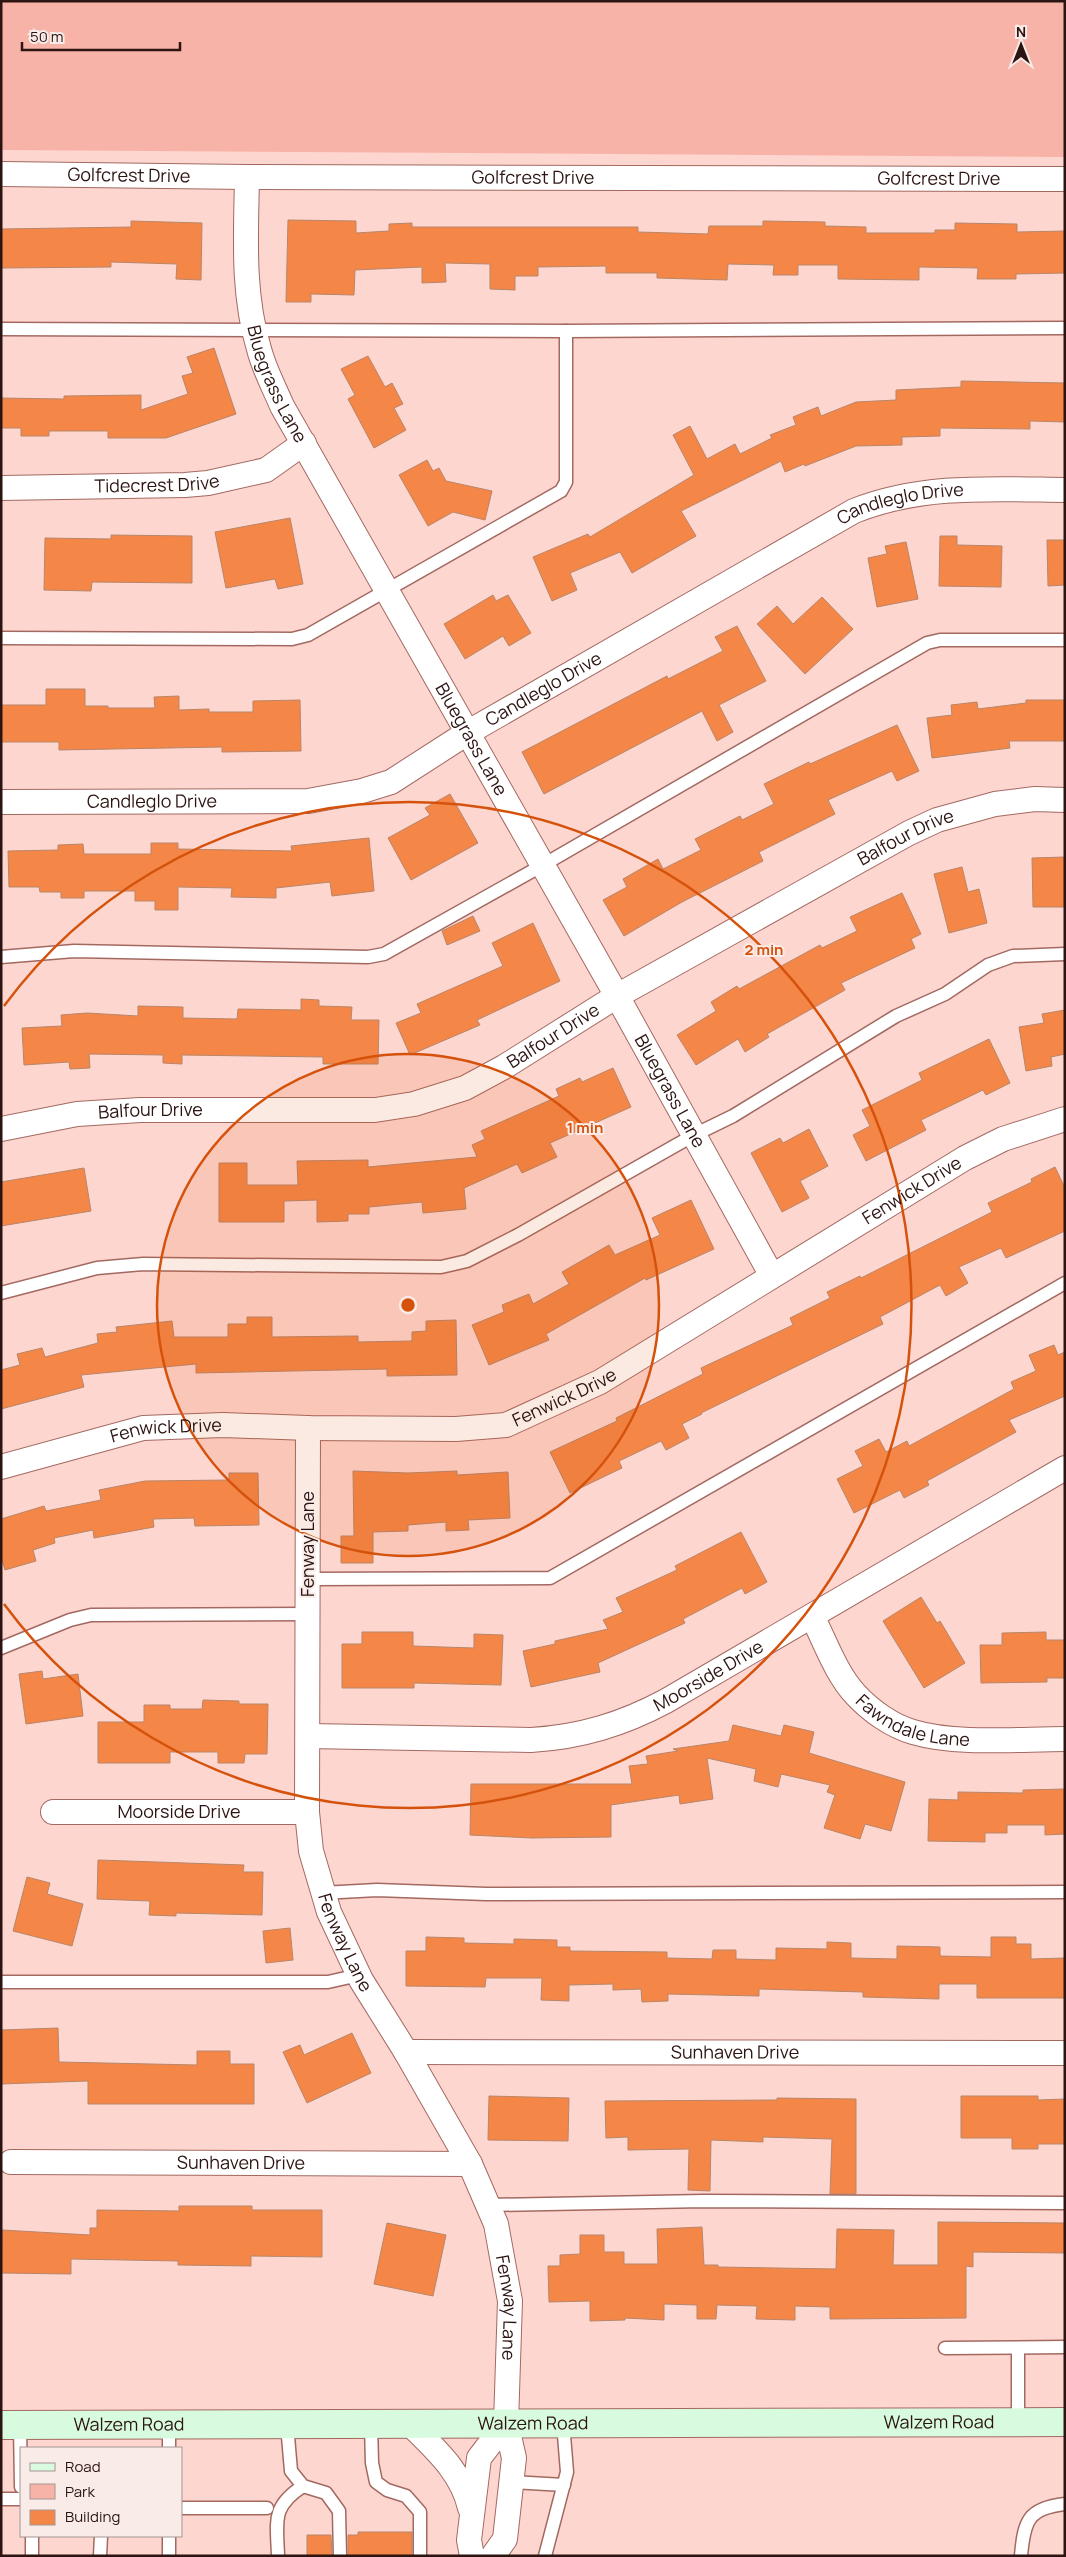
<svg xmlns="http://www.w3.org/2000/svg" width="1066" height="2557" font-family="Manrope,sans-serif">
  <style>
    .green { fill: #f8b3a8 }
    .building { fill: #f48747; stroke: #b98569 }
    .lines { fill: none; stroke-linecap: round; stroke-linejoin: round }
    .service-casing { stroke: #a36961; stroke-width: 15 }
    .minor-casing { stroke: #a36961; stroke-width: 26 }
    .secondary-casing { stroke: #a36961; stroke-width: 30 }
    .service { stroke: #fff; stroke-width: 12 }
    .minor { stroke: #fff; stroke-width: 24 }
    .secondary { stroke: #d8fbdf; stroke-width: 28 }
    .ring { fill: none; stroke: #d5520c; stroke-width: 2.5 }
    .labels { text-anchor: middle; stroke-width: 4; stroke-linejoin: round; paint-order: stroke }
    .street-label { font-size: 18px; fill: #2b1411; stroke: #f8ebe8 }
    .centre { fill: #d5520c; stroke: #f8ebe8; stroke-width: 2.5 }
    .ring-label { font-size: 15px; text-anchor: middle; font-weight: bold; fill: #d5520c; stroke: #f8ebe8; stroke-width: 4; stroke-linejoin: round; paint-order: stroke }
  </style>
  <rect width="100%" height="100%" fill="#fed6d0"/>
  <path class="green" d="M1 1H1065V157L1 150Z"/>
  <g class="building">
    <path d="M288 220 356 221V233L389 231V224L412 223V227H638V232L708 234 709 226H763V221L825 222V226L866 227V233H935V230H955V223L1017 224V232L1065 231V273L1016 274V279H977L978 268 919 267V280L838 279V265H798V275H773L774 265 728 264 727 280 657 278V273H606V266L538 267V276H515V290L490 289V264L445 263 446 282 422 283V267L355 270 354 295 311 294V302H286Z"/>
    <path d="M131 221 202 223 201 280 176 279 177 264 111 262V267L1 268V229L131 227Z"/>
    <path d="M214 348 236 414 166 438H108V431H49V436H21V428H1V398L64 399V396L141 395V410L188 394 182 376 193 373 187 357Z"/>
    <path d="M368 356 385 387 392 383 403 404 394 408 406 430 374 448 348 399 355 395 341 369Z"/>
    <path d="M961 381 1065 383V422L1030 421V429L940 428V436L902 437V445L856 446 805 466 804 464 785 472 781 461 681 511 696 536 632 573 620 552 570 573 577 590 552 601 533 557 588 534 590 537 694 475 673 435 690 426 707 459 735 444 740 454 772 438 770 435 796 425 793 417 818 407 821 416 856 402 896 400V390L961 387Z"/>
    <path d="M427 460 433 471 439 468 446 481 492 491 485 520 453 512 428 526 399 475Z"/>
    <path d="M290 518 303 584 278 589 275 579 226 588 215 532Z"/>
    <path d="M111 535 192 536V583L92 582 91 591 44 590 45 538 111 539Z"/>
    <path d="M940 536H957V545L1002 546 1001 587 939 586Z"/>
    <path d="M1047 540H1065V585L1048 586Z"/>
    <path d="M906 542 918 599 877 607 868 558 887 554 885 546Z"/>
    <path d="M493 595 496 601 508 595 531 633 509 646 503 636 465 659 444 624Z"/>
    <path d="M822 597 853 629 805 674 757 624 777 606 793 624Z"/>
    <path d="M737 626 766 681 719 705 733 732 717 741 702 711 544 794 522 752 667 676 668 679 723 651 715 637Z"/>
    <path d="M46 689H85V706H108V708H155L154 697 179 696V710L209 709V712H253V701L300 700 301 751 222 752V747L59 750V742H1V705H46Z"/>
    <path d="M1026 700H1065V741H1009L1010 748 932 758 927 718 952 715 951 705 977 702 978 709 1026 703Z"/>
    <path d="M897 725 919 771 897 781 892 771 828 800 835 814 759 852 763 861 682 902 624 936 603 900 627 887 623 879 658 859 663 869 701 850 695 839 740 816 742 820 774 804 764 784 809 762 810 764Z"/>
    <path d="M450 794 478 843 411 880 388 838 430 815 425 808Z"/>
    <path d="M369 838 374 891 332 896 330 882 276 888V898L231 897 232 888 178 887V910H155V901H135V891H84V898H61V892H40L39 887H9L8 851 58 850V845L83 844 84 854H151V843H178V849L292 851 291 846Z"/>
    <path d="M1065 857V907H1033L1032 858Z"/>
    <path d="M962 867 968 892 979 889 987 923 949 933 934 874Z"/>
    <path d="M902 893 921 934 911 939 915 948 841 983 845 990 767 1034 769 1037 745 1052 738 1039 696 1065 677 1035 716 1011 711 1002 737 986 739 989 820 945 822 948 857 931 850 917Z"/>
    <path d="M473 916 480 931 447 945 442 931Z"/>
    <path d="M533 923 560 981 477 1020 480 1025 410 1055 396 1023 421 1013 417 1004 503 966 492 943Z"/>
    <path d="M301 999 319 1000V1006L352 1007 351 1020H379L378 1064H323V1057L182 1055V1064L163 1063V1055L89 1054 90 1068 70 1069 69 1062 24 1065 22 1028 62 1026 61 1015 87 1013 138 1016V1006L183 1007V1018L237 1019 238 1009 301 1010Z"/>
    <path d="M1065 1010V1054L1051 1057 1052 1066 1026 1071 1019 1027 1044 1023 1042 1014Z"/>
    <path d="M989 1039 1010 1083 986 1095 983 1090 921 1120 926 1130 866 1161 853 1135 870 1126 862 1110 922 1080 919 1073Z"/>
    <path d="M613 1068 631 1107 550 1143 557 1157 522 1173 517 1164 464 1188 466 1209 423 1213 422 1202 369 1207V1214H348V1221L317 1222V1200L284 1201V1222H219V1163H247V1185H298L297 1161 368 1160V1167L477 1157 472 1145 485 1139 481 1131 559 1096 556 1089 580 1078 582 1082Z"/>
    <path d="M809 1129 828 1166 800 1181 809 1198 782 1212 751 1153 780 1138 783 1143Z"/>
    <path d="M1055 1167 1065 1188V1231L1006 1258 1001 1248 959 1267 968 1283 946 1296 940 1285 880 1317 883 1324 701 1413 702 1414 682 1424 689 1438 666 1450 661 1441 619 1461 622 1468 570 1493 550 1452 617 1421 616 1418 703 1374 701 1368 793 1325 790 1318 830 1298 827 1292 860 1276 861 1278 992 1212 988 1203 1032 1182 1031 1179Z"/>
    <path d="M84 1168 91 1211 1 1226V1182Z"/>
    <path d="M691 1200 714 1249 646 1280 645 1278 546 1334 549 1340 489 1365 472 1325 504 1312 502 1305 529 1294 533 1304 569 1284 562 1272 609 1245 615 1255 660 1235 652 1218Z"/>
    <path d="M247 1317H272V1337L358 1336V1342L412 1341V1332L426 1331V1321L456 1320 457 1375 387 1376V1369L196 1373V1364L81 1375 84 1387 1 1409V1370L20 1365 17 1354 42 1348 45 1357 98 1343 97 1334 117 1332 116 1327 172 1321 174 1337H228V1324H247Z"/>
    <path d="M1054 1345 1058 1355 1065 1352V1396L1009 1420 1016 1432 927 1481 929 1485 904 1498 900 1490 854 1513 837 1479 863 1466 855 1451 879 1439 886 1452 907 1441 909 1446 1014 1389 1011 1382 1036 1371 1029 1355Z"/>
    <path d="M353 1471 408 1473 457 1471V1475L508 1472 510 1518 468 1520 469 1530 446 1531V1522L408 1525V1531L373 1532V1563H341V1536H354Z"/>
    <path d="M229 1473H258L259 1525 195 1526 194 1518 153 1519 154 1527 94 1538 93 1530 54 1538 55 1543 33 1550 36 1561 5 1570 1 1557V1519L44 1506 46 1511 101 1500 99 1490 145 1481 229 1480Z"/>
    <path d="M741 1532 767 1582 745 1594 742 1588 683 1619 685 1623 598 1663 600 1672 531 1687 523 1651 555 1644V1641L608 1629 603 1620 623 1612 616 1598 677 1570 675 1566Z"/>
    <path d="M921 1597 937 1623 940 1621 965 1663 924 1688 883 1621Z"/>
    <path d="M362 1632H413V1646L474 1648V1634L503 1635 501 1685 414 1683V1688H342V1644H362Z"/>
    <path d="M1046 1632V1640H1065V1678H1047V1682L981 1683 980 1645H1002V1633Z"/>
    <path d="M42 1671 43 1679 78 1674 83 1716 26 1724 19 1674Z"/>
    <path d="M203 1700 239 1701V1704H268L267 1754H245L244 1763H218V1752H170V1763H98V1722H144V1705H170V1709H202Z"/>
    <path d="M733 1725 781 1736 784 1725 814 1732 809 1753 905 1782 891 1831 865 1824 860 1839 824 1828 835 1795 827 1792 830 1785 781 1774 778 1787 754 1781 756 1769 707 1758 713 1799 680 1804 679 1795 611 1805V1837L532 1838 470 1835 471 1784H632L629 1766 648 1764 646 1756 678 1751 673 1749 729 1741Z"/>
    <path d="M1065 1789V1834L1045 1835V1825H1007V1833H985V1842L928 1841 929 1799 958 1800V1792L1023 1793V1790Z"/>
    <path d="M98 1860 244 1865 243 1872H263L262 1915 176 1913V1916L149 1915 150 1901 97 1899Z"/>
    <path d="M27 1877 50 1883 47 1894 83 1904 72 1946 13 1931Z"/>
    <path d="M290 1928 293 1960 266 1963 263 1931Z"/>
    <path d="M426 1937 464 1938V1943L514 1944V1939L557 1940V1947H570V1951L667 1952V1958L712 1959 713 1950H736V1959L776 1960V1948L827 1949V1942L851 1943V1958L897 1959V1946L940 1947V1956L991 1957V1937H1016V1944H1031V1959L1065 1958V1998H977V1984H939V1999L863 1997V1992L759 1989V1996L668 1994V2001L642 2002 641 1989 613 1990V1984L569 1985V2001L541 2000 542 1978H486L485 1987 406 1986V1951H426Z"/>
    <path d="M58 2028 59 2062 197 2065V2051H230V2064H254V2104H88V2081L1 2084V2030Z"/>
    <path d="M352 2033 371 2073 307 2103 283 2052 300 2045 304 2055Z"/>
    <path d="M489 2096 569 2098 568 2141 488 2140Z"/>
    <path d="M961 2096H1038V2100L1065 2099V2144H1038V2149H1012V2138H961Z"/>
    <path d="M777 2098 856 2099V2194H830L832 2139 763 2137V2142L711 2140 710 2191 688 2190 689 2149 628 2150V2137L606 2138 605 2101 777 2100Z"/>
    <path d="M179 2206H252V2210H322V2257L251 2256V2266L178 2265V2261L71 2259V2274L1 2273 2 2230 90 2235V2228H97V2210L179 2211Z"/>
    <path d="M938 2222 1065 2223V2253L973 2252V2267L966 2266V2318L830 2319V2307L795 2306V2320L756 2319 757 2306 717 2305 716 2319H697V2305L664 2304V2320L625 2318V2320L590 2321V2301L549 2302 548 2266H560V2255L580 2254V2235H604V2252H624V2264H658L657 2229 702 2227 704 2265H718V2267L836 2269 837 2229 894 2230 893 2265H938Z"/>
    <path d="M387 2223 446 2235 433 2296 374 2284Z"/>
    <path d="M358 2532H412V2556H348V2535H358Z"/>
    <path d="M307 2535H331L332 2556H307Z"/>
  </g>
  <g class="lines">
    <defs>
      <g id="service">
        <path d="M1 329 566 331 1065 328"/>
        <path d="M1 638 292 639 308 635 561 491 566 482V331"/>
        <path d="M1 957 74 951 368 957 384 954 543 865 927 643 940 640H1065"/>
        <path d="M1 1293 97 1268 143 1264 441 1267 467 1261 518 1235 694 1135 733 1116 896 1016 945 994 988 965 1013 956 1065 954"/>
        <path d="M308 1579 550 1578 1065 1283"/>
        <path d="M1 1648 70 1620 91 1615 308 1614"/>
        <path d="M322 1893 377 1890 486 1894 1065 1892"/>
        <path d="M1 1982H328L359 1975"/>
        <path d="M489 2205 704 2201 1065 2203"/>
        <path d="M945 2348 1065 2347"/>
        <path d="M1018 2348V2422"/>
        <path d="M20 2425 21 2487"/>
        <path d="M169 2425V2448"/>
        <path d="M287 2425 291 2471 303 2486 326 2493 339 2511 340 2556"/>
        <path d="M371 2425 372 2463 376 2482 387 2490 406 2496 420 2512V2556"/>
        <path d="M512 2482 564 2485"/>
        <path d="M1 2499H21"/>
        <path d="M181 2508H267"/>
        <path d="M32 2536V2556"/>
        <path d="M100 2556 101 2536"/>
        <path d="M169 2556V2536"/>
        <path d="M278 2556C277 2521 271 2507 303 2486"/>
        <path d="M545 2556 567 2472 563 2423"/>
        <path d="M1021 2556C1024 2521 1028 2508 1065 2504"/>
      </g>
      <g id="minor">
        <path id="s1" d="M1 174 247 177 1065 179"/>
        <path id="s2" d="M247 177C246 235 242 293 259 349 264 369 274 387 282 406L617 996 772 1276"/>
        <path id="s3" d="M1 488 185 485 208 483 266 470 304 443"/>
        <path id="s4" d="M1 802 308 801 362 791 391 782 467 733 854 511C922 484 993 489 1065 490"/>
        <path id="s5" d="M1 1129 77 1114 140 1110H375L414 1104 465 1088 504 1067 617 996 909 833 937 820 995 804 1035 799 1065 800"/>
        <path id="s6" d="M308 1428 307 1812 311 1851 329 1912 361 1980 406 2052 470 2164 496 2224 510 2301 506 2423 514 2458 505 2539 493 2556"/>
        <path id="s7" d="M1 1467 143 1428 223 1425 308 1428 456 1429 506 1425 600 1382 965 1158 1003 1139 1065 1119"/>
        <path id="s8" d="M812 1616C825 1641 836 1674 856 1695 871 1711 892 1726 913 1732 956 1745 1019 1739 1065 1739"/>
        <path id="s9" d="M308 1736 531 1740C581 1737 623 1724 666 1701L1065 1468"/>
        <path id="s10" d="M53 1812H307"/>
        <path id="s11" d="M406 2052 1065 2053"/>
        <path id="s12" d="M11 2162 470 2164"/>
        <path d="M410 2424C435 2449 462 2472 470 2508"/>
        <path d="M472 2556 469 2540 479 2458 506 2423"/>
      </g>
      <g id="secondary">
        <path id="s13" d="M1 2425 1065 2422"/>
      </g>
    </defs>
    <use href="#service" class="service-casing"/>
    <use href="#minor" class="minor-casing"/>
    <use href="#secondary" class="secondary-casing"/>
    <use href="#service" class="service"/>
    <use href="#minor" class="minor"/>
    <use href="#secondary" class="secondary"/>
  </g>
  <circle cx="408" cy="1305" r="251" fill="#d5520c" fill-opacity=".12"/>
  <g class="ring">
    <circle cx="408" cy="1305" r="251"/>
    <path d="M4 1006A503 503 0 1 1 4 1604"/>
  </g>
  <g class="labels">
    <g class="street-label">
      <text dy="6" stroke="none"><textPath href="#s1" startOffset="128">Golfcrest Drive</textPath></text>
      <text dy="6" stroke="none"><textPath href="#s1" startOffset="532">Golfcrest Drive</textPath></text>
      <text dy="6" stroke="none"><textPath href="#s1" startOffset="938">Golfcrest Drive</textPath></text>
      <text dy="6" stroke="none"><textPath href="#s2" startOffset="212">Bluegrass Lane</textPath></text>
      <text dy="6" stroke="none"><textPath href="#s3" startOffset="156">Tidecrest Drive</textPath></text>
      <text dy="6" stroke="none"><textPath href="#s4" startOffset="976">Candleglo Drive</textPath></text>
      <text dy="6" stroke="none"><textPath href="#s4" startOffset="571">Candleglo Drive</textPath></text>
      <text dy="6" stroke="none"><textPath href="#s2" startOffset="618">Bluegrass Lane</textPath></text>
      <text dy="6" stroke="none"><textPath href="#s4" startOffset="151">Candleglo Drive</textPath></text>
      <text dy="6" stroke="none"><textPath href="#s5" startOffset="976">Balfour Drive</textPath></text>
      <text dy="6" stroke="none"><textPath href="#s5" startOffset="571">Balfour Drive</textPath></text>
      <text dy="6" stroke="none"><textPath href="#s2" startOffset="1022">Bluegrass Lane</textPath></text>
      <text dy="6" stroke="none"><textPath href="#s5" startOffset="151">Balfour Drive</textPath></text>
      <text dy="6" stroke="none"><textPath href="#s7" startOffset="980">Fenwick Drive</textPath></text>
      <text dy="6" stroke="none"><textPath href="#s7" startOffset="575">Fenwick Drive</textPath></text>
      <text dy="6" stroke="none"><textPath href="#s7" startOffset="170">Fenwick Drive</textPath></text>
      <text transform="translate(308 1544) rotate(-90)" y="6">Fenway Lane</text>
      <text dy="6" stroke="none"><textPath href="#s9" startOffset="414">Moorside Drive</textPath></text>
      <text dy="6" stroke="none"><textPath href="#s8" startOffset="156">Fawndale Lane</textPath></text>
      <text dy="6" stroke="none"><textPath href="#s10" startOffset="126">Moorside Drive</textPath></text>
      <text dy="6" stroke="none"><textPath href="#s6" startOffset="521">Fenway Lane</textPath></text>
      <text dy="6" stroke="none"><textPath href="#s11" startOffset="329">Sunhaven Drive</textPath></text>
      <text dy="6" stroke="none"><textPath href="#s12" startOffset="230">Sunhaven Drive</textPath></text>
      <text dy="6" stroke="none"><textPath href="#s6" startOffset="926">Fenway Lane</textPath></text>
      <text dy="6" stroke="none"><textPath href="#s13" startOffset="938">Walzem Road</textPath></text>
      <text dy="6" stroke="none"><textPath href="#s13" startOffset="532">Walzem Road</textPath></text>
      <text dy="6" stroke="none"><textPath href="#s13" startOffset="128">Walzem Road</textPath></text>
    </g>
  </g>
  <circle cx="408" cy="1305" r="8" class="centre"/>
  <g class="ring-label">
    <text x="764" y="955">2 min</text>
    <text x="585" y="1133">1 min</text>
  </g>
  <rect width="1066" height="2557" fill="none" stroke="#2b1411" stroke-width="5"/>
  <rect x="20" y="2447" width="162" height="90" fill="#f8ebe8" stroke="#a69592"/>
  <rect x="30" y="2463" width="25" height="8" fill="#d8fbdf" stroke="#a69592"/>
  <text x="65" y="2472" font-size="15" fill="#2b1411">Road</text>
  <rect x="30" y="2484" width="25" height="15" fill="#f8b3a8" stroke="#a69592"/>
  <text x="65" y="2497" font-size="15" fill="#2b1411">Park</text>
  <rect x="30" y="2510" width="25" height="15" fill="#f48747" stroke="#a69592"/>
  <text x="65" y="2522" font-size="15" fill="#2b1411">Building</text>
  <g transform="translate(1021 45)" stroke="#f8ebe8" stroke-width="4" paint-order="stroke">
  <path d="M0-4L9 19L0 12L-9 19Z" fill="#2b1411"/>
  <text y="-8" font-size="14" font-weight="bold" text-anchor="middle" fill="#2b1411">N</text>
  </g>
  <path d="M22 42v8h158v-8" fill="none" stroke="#2b1411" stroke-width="2.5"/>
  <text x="30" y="42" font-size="15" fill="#2b1411" stroke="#f8ebe8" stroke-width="4" paint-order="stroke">50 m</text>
</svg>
